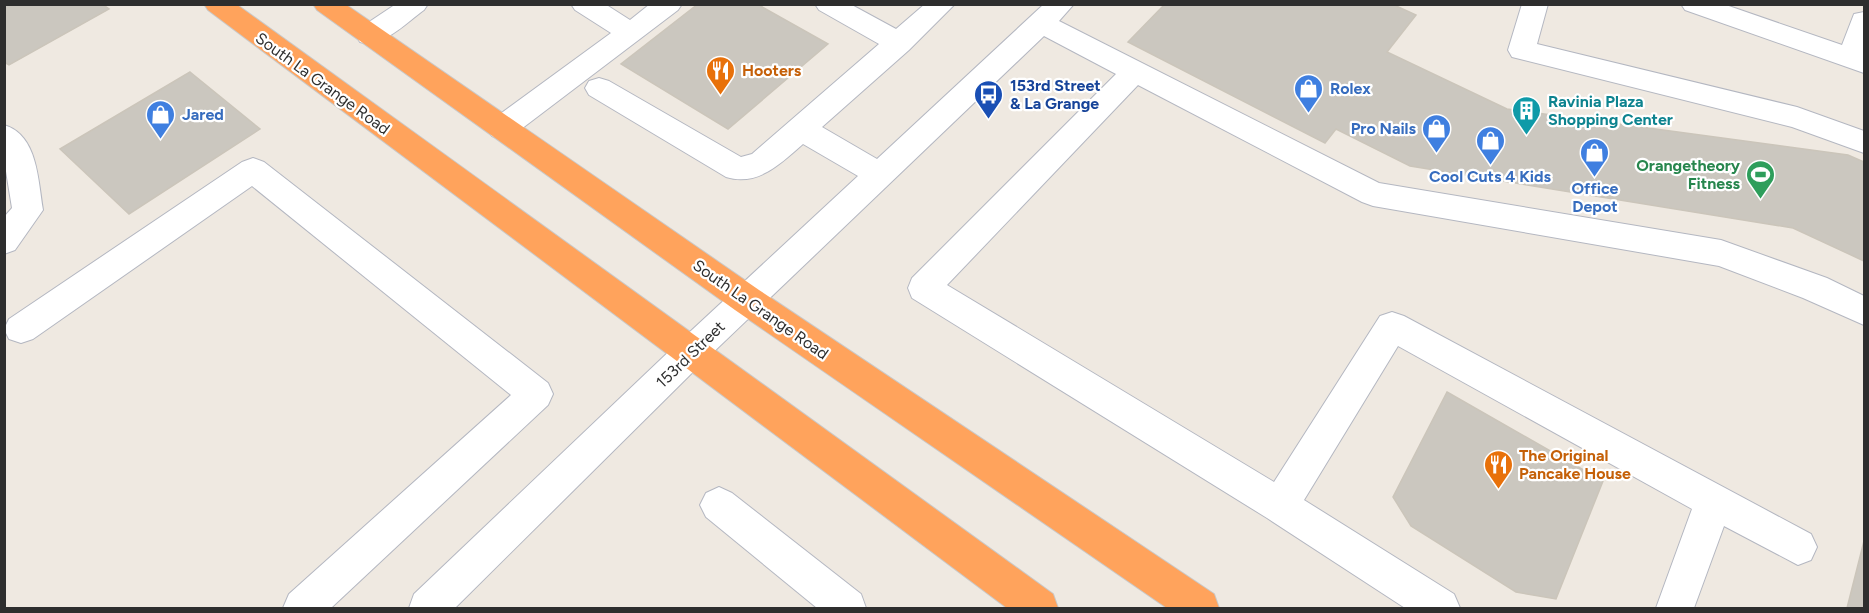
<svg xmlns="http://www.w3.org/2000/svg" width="1869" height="613" font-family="Figtree,sans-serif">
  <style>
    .building { fill: #cbc7bf; stroke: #cbc5ba; stroke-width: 1.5 }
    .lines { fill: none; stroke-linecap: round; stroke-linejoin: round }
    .minor-casing { stroke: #b4b7c1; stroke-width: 2 }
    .highway-casing { stroke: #c9c9c9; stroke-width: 2 }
    .minor { fill: #fff; fill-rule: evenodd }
    .highway { fill: #ffa35c; fill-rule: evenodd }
    .labels { text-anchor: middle; stroke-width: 4.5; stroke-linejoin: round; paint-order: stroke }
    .food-label { font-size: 16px; font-weight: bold; fill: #c56008; stroke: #fff; text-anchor: start }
    .street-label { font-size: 16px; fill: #2e2e2e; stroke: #fff }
    .transit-label { font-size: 16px; font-weight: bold; fill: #164399; stroke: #fff; text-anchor: start }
    .shop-label { font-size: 16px; font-weight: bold; fill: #366cbe; stroke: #fff; text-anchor: start }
    .culture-label { font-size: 16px; font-weight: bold; fill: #0d838f; stroke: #fff; text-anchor: start }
    .leisure-label { font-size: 16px; font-weight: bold; fill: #27864d; stroke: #fff; text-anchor: end }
  </style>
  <rect width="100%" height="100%" fill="#efe9e1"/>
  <g class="building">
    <path d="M4 4H102L109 9 9 65 4 62Z"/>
    <path d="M698 4H757L828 44 728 129 621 64Z"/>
    <path d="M1165 4H1392L1416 15 1387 52 1507 109 1848 155 1864 162V261L1793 228 1410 166 1336 129 1325 143 1128 42Z"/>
    <path d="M190 72 260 129 129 214 60 149Z"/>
    <path d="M1447 392 1603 481 1556 599 1516 592 1411 526 1393 497Z"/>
    <path d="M1864 541V608H1847Z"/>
  </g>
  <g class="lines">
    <defs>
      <g id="minor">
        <path d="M396 4H428L424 10C406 23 383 48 360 42L356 35 360 28Z"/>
        <path d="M571 4H605L630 20 650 4H682L678 10 512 136 502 139 492 136 487 128 492 120 611 33 575 10Z"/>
        <path d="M815 4H850L896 29 925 4H955L909 50 822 127 877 159 1044 4H1074L1059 21 1379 183 1721 240 1827 278 1864 296V325L1803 298 1719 266 1373 206 1362 202 1138 85 947 285 1274 482 1380 316 1392 312 1404 316 1811 534 1817 547 1811 560 1798 565 1724 526 1694 608H1656L1692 509 1398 346 1304 500 1454 594 1460 608H1405L1267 518 912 298 908 288 912 278 1116 74 1044 36 703 362 455 608H409L414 594 679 342 858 176 803 144C781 163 758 187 726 177L589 95 585 88 589 81 599 78 609 81 741 157 752 154 879 44 819 10Z"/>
        <path d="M1522 4H1548L1537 44 1797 107 1864 131V153L1792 127 1512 57 1508 50Z"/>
        <path d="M1681 4H1723L1842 45 1854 14 1864 12V73L1685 10Z"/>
        <path d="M4 125C38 135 38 181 43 210L15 250 4 254V217L12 208 4 159Z"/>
        <path d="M253 158 264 162 548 383 553 394 548 405 331 608H283L289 594 511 395 252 186 33 339 21 343 9 339 4 329 9 319 242 162Z"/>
        <path d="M719 487 732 493 861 594 866 608H817L706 517 700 505 706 493Z"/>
      </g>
      <g id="highway">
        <path d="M204 4H236L1053 594 1058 608H1007L208 10Z"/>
        <path d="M313 4H345L759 290 1214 594 1219 608H1167L735 310 317 10Z"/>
      </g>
    </defs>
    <use href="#minor" class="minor-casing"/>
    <use href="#highway" class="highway-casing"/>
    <use href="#minor" class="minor"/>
    <use href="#highway" class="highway"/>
  </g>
  <defs>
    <symbol id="restaurant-pin" viewBox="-11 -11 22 30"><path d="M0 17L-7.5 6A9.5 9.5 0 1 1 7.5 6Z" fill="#e8710a" stroke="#fff"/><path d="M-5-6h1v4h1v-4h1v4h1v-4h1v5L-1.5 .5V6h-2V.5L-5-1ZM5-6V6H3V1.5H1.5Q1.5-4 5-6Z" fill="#fff"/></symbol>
    <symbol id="shop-pin" viewBox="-11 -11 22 30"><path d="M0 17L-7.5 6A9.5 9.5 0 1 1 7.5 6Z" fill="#3f7fe0" stroke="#fff"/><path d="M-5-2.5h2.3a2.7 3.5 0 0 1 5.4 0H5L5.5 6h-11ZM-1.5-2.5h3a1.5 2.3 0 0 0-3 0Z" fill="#fff"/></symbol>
    <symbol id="bus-pin" viewBox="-11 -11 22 30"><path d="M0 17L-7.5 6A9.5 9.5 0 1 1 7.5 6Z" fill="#1a4fb4" stroke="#fff"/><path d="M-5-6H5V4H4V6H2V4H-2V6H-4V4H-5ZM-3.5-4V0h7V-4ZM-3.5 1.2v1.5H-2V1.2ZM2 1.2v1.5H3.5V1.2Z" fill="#fff"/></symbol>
    <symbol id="building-pin" viewBox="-11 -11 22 30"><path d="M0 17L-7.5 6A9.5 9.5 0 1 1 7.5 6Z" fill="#0f9aa8" stroke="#fff"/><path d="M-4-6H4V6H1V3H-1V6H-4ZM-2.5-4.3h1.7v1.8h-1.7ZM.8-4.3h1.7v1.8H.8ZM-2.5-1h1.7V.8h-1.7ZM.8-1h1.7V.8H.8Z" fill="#fff"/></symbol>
    <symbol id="stadium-pin" viewBox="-11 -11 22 30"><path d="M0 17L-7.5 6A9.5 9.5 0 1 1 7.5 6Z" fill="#2e9e5b" stroke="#fff"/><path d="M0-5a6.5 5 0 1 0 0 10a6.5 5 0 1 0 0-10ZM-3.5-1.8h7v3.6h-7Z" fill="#fff"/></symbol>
  </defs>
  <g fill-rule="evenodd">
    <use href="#restaurant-pin" x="704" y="54" width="33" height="45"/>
    <use href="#shop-pin" x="1292" y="72" width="33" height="45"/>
    <use href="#bus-pin" x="972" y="78" width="33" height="45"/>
    <use href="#building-pin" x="1510" y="94" width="33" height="45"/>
    <use href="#shop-pin" x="144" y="98" width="33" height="45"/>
    <use href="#shop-pin" x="1420" y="112" width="33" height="45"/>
    <use href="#shop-pin" x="1474" y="124" width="33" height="45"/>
    <use href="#shop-pin" x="1578" y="136" width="33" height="45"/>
    <use href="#stadium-pin" x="1744" y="158" width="33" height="45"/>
    <use href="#restaurant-pin" x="1482" y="448" width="33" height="45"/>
  </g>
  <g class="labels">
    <g class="food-label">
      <text x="742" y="76">Hooters</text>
      <text x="1519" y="461">The Original<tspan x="1519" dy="18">Pancake House</tspan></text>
    </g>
    <g class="street-label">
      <text transform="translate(323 83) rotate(36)" y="6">South La Grange Road</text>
      <text transform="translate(761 309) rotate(35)" y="6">South La Grange Road</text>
      <text transform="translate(690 354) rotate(-44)" y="6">153rd Street</text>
    </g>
    <g class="transit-label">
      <text x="1010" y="91">153rd Street<tspan x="1010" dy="18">&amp; La Grange</tspan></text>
    </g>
    <g class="shop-label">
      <text x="1330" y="94">Rolex</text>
      <text x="182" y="120">Jared</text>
      <text x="1416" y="134" text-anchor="end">Pro Nails</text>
      <text x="1490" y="182" text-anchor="middle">Cool Cuts 4 Kids</text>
      <text x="1595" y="194" text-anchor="middle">Office<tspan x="1595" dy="18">Depot</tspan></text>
    </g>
    <g class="culture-label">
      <text x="1548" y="107">Ravinia Plaza<tspan x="1548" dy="18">Shopping Center</tspan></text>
    </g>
    <g class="leisure-label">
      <text x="1740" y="171">Orangetheory<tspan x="1740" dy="18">Fitness</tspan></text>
    </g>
  </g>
  <rect width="1869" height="613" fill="none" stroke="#2e2e2e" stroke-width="12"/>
</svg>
